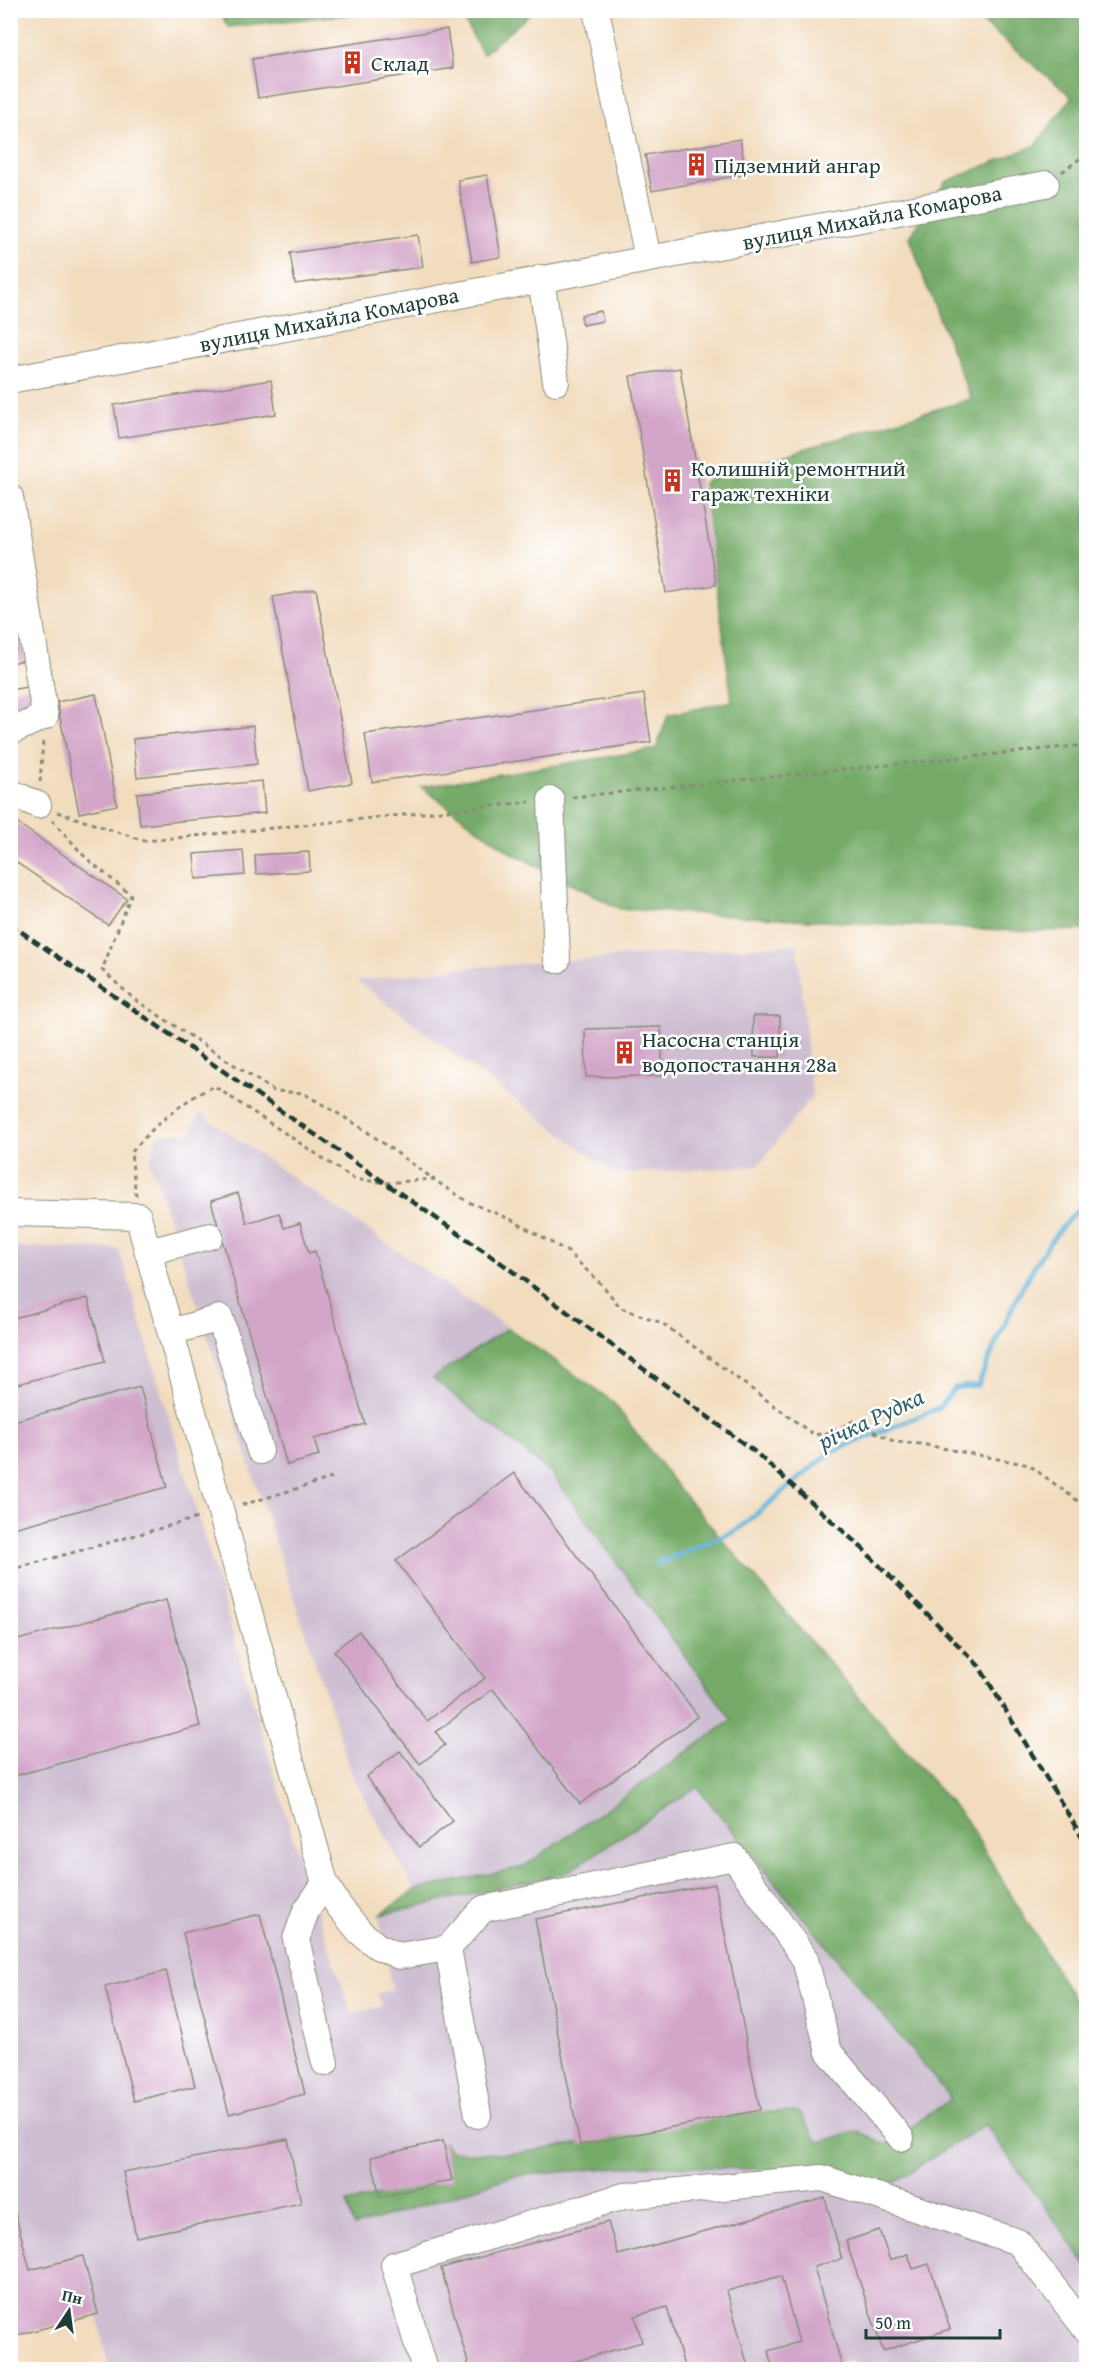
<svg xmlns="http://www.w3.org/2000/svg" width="1097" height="2380" font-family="'Gentium Book Plus',serif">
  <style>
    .industrial { fill: #cebed1 }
    .forest { fill: #74aa68; stroke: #4a744e; stroke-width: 1.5 }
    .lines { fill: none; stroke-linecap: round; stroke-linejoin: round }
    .stream { stroke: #5bb1d8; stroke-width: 5 }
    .building { fill: #d3a6c9 }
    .minor-casing { stroke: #888c79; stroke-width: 28 }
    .path { stroke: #888c79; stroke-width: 3; stroke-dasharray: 4.5 4.5; stroke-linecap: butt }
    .minor { stroke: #fff; stroke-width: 26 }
    .rail { stroke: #1f3d34; stroke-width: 4.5; stroke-dasharray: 9 4.5; stroke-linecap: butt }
    .labels { text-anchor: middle; stroke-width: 5; stroke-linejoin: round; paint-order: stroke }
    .poi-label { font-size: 22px; fill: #1f3d34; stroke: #fff; text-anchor: start }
    .street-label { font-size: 22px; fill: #1f3d34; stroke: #fff }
    .water-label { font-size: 24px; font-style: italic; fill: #316065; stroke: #fff }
  </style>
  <rect width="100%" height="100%" fill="#fff"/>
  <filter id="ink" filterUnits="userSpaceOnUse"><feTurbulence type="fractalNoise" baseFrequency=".0167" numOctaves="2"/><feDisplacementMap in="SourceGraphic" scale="12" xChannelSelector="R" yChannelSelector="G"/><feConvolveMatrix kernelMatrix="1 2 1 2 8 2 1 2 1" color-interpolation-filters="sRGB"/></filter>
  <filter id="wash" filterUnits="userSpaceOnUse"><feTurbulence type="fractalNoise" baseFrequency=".008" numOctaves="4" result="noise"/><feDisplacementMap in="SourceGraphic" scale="24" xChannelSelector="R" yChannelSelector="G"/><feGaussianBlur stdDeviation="1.35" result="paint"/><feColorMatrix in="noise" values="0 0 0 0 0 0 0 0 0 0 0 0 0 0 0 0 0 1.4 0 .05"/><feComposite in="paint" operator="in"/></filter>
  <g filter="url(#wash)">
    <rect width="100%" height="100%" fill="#f2dcbe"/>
    <g class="industrial">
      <path d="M797 944 812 1096 758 1166 615 1174 357 981 462 968Z"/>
      <path d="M200 1113 508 1328 434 1379 551 1473 732 1720 523 1867 415 1890 353 1777 150 1162 157 1136 181 1132 189 1136Z"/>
      <path d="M11 1247 119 1249 303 1871 352 2013 382 2006 377 1993 392 1990 379 1915 566 1873 697 1787 951 2099 885 2145 859 2131 818 2142 799 2112 760 2110 580 2145 500 2155 452 2180 348 2203 354 2226 513 2176 642 2165 752 2169 887 2187 985 2124 1086 2258V2369L855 2370 852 2359 804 2370H109L92 2291 11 2323Z"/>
    </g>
    <g class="forest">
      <path d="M219 11H382L228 27Z"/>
      <path d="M459 11H534L483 54Z"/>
      <path d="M941 11H1086V930L1023 931 843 922 620 909 510 852 421 787 656 749 668 715 732 701 703 483 717 475 971 399 925 282 910 237 945 182 1036 145 1072 97 974 15Z"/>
      <path d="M508 1328 612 1401 683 1494 968 1823 1086 2020V2264L985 2124 887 2187 752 2169 642 2165 513 2176 354 2227 347 2203 451 2180 443 2141 450 2151C470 2152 493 2155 514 2153 609 2144 704 2108 799 2112L818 2142 859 2131 885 2145 951 2099 697 1787 566 1873 379 1915 415 1890 523 1867 732 1720 551 1473 433 1378Z"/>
    </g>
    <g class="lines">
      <path class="stream" d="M657 1564 737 1530 831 1452 939 1408 954 1388 978 1385C1006 1320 1033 1249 1086 1202"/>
    </g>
    <g id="blocks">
      <g class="building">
        <path d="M447 29 453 68 258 98 252 59Z"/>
        <path d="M740 139 746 174 652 191 645 155Z"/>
        <path d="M487 175 501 257 472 262 458 180Z"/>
        <path d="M418 235 423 267 295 284 290 253Z"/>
        <path d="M601 311 603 321 582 325 581 315Z"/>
        <path d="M680 368 716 585 666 593 630 376Z"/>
        <path d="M271 380 276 414 119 438 114 405Z"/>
        <path d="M316 589 352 783 308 791 273 597Z"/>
        <path d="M20 627 26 660 10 663V629Z"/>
        <path d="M33 686 39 717 10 723V690Z"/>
        <path d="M96 694 117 805 79 813 57 702Z"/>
        <path d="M644 694 651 742 372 782 365 734Z"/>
        <path d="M253 726 257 764 137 777 133 739Z"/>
        <path d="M262 781 265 813 140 825 137 793Z"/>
        <path d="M10 818 127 899 108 925 10 858Z"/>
        <path d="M243 850 245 875 196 879 194 854Z"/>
        <path d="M309 852 310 871 256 874 255 855Z"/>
        <path d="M753 1016H780V1057H754Z"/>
        <path d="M661 1027 663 1076 586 1077 585 1029Z"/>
        <path d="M238 1193 247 1223 279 1213 284 1228 300 1223 309 1253 315 1251 365 1424 314 1439 319 1456 287 1465 211 1201Z"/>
        <path d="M88 1298 105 1361 10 1386V1319Z"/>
        <path d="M140 1387 167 1487 10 1529V1422Z"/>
        <path d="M514 1473 698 1716 580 1804 493 1689 436 1732 445 1745 420 1764 334 1651 359 1631 427 1721 485 1678 396 1561Z"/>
        <path d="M166 1600 200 1726 10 1777V1642Z"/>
        <path d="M400 1751 453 1821 419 1847 366 1777Z"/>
        <path d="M715 1884 760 2110 580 2145 535 1919Z"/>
        <path d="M260 1914 305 2094 229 2114 183 1933Z"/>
        <path d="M166 1971 195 2086 134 2101 105 1987Z"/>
        <path d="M288 2139 301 2203 136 2237 123 2172Z"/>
        <path d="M443 2141 452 2180 380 2197 371 2157Z"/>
        <path d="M11 2197 30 2270 83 2256 98 2314 10 2337Z"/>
        <path d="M825 2198 842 2259 814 2267 843 2370H773L768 2351 799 2342 781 2276 727 2291 749 2370H685L667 2307 635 2316 642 2342 545 2370H470L441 2268 608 2222 618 2255Z"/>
        <path d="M879 2230 890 2260 908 2254 913 2269 929 2264 950 2329 883 2351 846 2241Z"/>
      </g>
    </g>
  </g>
  <g filter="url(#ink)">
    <use href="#blocks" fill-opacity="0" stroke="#888c79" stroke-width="1.5"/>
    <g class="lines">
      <defs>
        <g id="minor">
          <path d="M596 10 648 258"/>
          <path d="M541 278 556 382"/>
          <path d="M10 380 1046 184"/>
          <path d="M10 497 45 716 10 732"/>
          <path d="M10 792 38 805"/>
          <path d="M551 800 557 960"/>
          <path d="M10 1213 138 1216 325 1883 338 1905 360 1932 377 1946 399 1956 448 1948 483 1909 734 1857 805 1959 829 2052 901 2138"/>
          <path d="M148 1252 210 1236"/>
          <path d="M171 1332 220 1318 260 1451"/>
          <path d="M448 1948 478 2115"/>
          <path d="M325 2063 296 1939 306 1911 325 1883"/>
          <path d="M425 2370 394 2265 624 2196 822 2178 1018 2242 1086 2329"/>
        </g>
      </defs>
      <use href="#minor" class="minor-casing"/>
      <g class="path">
        <path d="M1062 172 1086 154"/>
        <path d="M40 782 43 741"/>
        <path d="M572 797 1086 745"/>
        <path d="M57 812 145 841 530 802"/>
        <path d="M52 820 86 858 131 895 102 970 134 999 274 1091 303 1093 359 1126 432 1178"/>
        <path d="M136 1196 131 1153C153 1126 182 1101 214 1086L354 1179 386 1183 433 1179 468 1202 510 1219 568 1252 604 1287 621 1308 662 1323 814 1435 832 1432 853 1421 895 1442 921 1444 1029 1465 1086 1507"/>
        <path d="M242 1505 332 1478"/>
        <path d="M10 1570 201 1517"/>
      </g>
      <use href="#minor" class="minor"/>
      <path class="rail" d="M10 924 504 1265 755 1452 862 1548 979 1666 1086 1844"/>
    </g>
  </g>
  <defs>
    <symbol id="building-bare" viewBox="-9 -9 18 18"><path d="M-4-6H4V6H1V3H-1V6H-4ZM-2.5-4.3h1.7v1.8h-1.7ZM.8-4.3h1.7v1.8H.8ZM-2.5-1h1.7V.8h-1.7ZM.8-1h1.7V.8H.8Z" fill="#c8321e" stroke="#fff" stroke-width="2.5" paint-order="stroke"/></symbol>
  </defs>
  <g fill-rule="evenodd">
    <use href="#building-bare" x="336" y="46" width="33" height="33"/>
    <use href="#building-bare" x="680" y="148" width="33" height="33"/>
    <use href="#building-bare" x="656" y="464" width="33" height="33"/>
    <use href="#building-bare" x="608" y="1036" width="33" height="33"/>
  </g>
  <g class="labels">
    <g class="poi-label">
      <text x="371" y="71">Склад</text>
      <text x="714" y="173">Підземний ангар</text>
      <text x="691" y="476">Колишній ремонтний<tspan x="691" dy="25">гараж техніки</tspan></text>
      <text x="642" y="1047">Насосна станція<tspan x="642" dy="25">водопостачання 28а</tspan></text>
    </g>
    <g class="street-label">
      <text transform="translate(872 217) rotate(-11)" y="8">вулиця Михайла Комарова</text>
      <text transform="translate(329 319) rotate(-11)" y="8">вулиця Михайла Комарова</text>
    </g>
    <g class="water-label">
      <text transform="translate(871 1419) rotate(-25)" y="8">річка Рудка</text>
    </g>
  </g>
  <rect width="1097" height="2380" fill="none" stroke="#fff" stroke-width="36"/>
  <g transform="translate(69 2311) rotate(13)" stroke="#ffffff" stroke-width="4.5" paint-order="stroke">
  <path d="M0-4.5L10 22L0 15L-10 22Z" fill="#1f3d34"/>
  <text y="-9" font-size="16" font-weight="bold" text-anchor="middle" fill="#1f3d34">Пн</text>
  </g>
  <path d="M866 2329v9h134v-9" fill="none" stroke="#1f3d34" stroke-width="3"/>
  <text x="875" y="2329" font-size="18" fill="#1f3d34" stroke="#ffffff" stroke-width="4.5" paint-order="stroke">50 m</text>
</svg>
